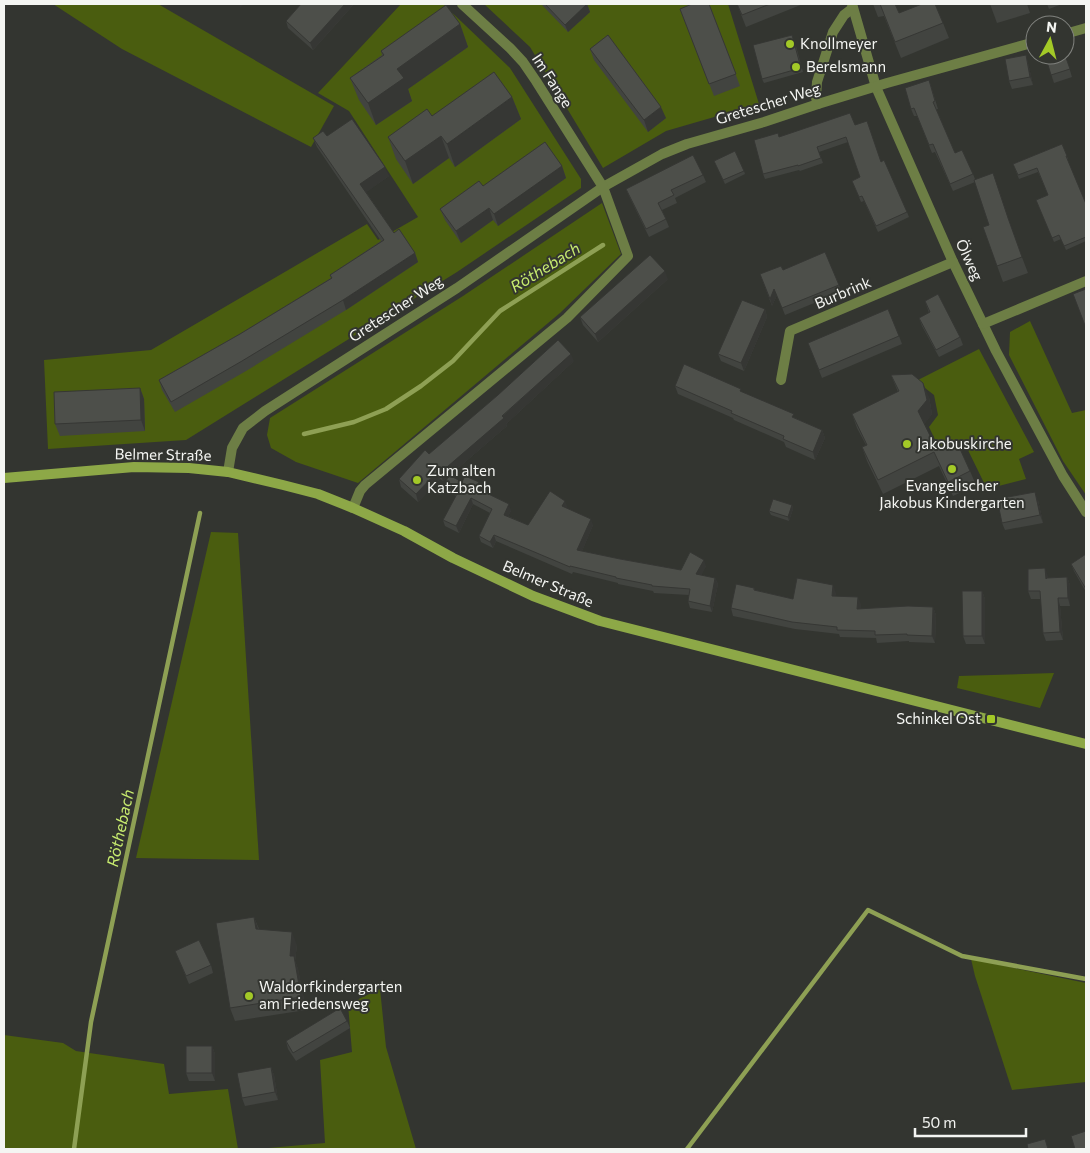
<svg xmlns="http://www.w3.org/2000/svg" width="1090" height="1153" font-family="Commissioner,sans-serif">
  <style>
    .green { fill: #4a5d0f }
    .lines { fill: none; stroke-linecap: round; stroke-linejoin: round }
    .stream { stroke: #8ea054; stroke-width: 4.5 }
    .street { stroke: #6d7e45; stroke-width: 10 }
    .secondary { stroke: #8da847; stroke-width: 10 }
    .wall { fill: #424440 }
    .shaded-wall { fill: #363734 }
    .building { fill: #4d4f4a; stroke: #363734 }
    .poi-dot { fill: #a3c927; stroke: #333530; stroke-width: 2 }
    .labels { text-anchor: middle; stroke-width: 4; stroke-linejoin: round; paint-order: stroke }
    .poi-label { font-size: 15px; fill: #f4f5f2; stroke: #333530; text-anchor: start }
    .street-label { font-size: 15px; fill: #f4f5f2; stroke: #333530 }
    .water-label { font-size: 16px; font-style: italic; fill: #c8ec6f; stroke: #333530 }
  </style>
  <rect width="100%" height="100%" fill="#333530"/>
  <g class="green">
    <path d="M53 4H158L334 106 311 147 122 49Z"/>
    <path d="M401 4H443L510 68 581 179V188L457 272 186 440 48 449 44 360 151 350 367 224 378 240 418 217 349 111 318 93Z"/>
    <path d="M484 4H728L759 104 666 131 603 168 530 47Z"/>
    <path d="M602 203 621 254 560 313 358 483 296 462 271 448 267 435 270 418 463 296Z"/>
    <path d="M1030 321 1072 413 1086 410V495L1063 461 1009 355 1010 332Z"/>
    <path d="M979 349 1034 452 1019 459 1026 479 987 489 965 444 942 454 929 427 938 415 934 395 916 381Z"/>
    <path d="M211 532 238 533 259 860 136 858Z"/>
    <path d="M1054 673 1040 708 957 688 959 676Z"/>
    <path d="M971 959 1086 983V1082L1012 1090 975 976Z"/>
    <path d="M380 989 386 1047 416 1149H257L325 1143 320 1060 352 1052 348 1004Z"/>
    <path d="M4 1035 63 1043 76 1051 164 1064 169 1094 228 1089 238 1149H4Z"/>
  </g>
  <g class="lines">
    <g class="stream">
      <path d="M304 434 354 422 386 409 421 386 453 361 500 311 603 245"/>
      <path d="M74 1149 91 1022 200 513"/>
      <path d="M687 1149 868 910 962 956 1086 979"/>
    </g>
    <g class="street">
      <path d="M852 4 876 87 953 262 996 351 1063 476 1086 512"/>
      <path d="M1065 34 1086 28"/>
      <path d="M818 104 816 98 817 82 833 32 844 15 853 8"/>
      <path d="M983 324 1086 281"/>
      <path d="M781 380 790 331 953 262"/>
      <path d="M228 472 232 448 243 428 265 411 457 288 603 187 662 154 687 144 764 122 818 104 887 83 1035 42"/>
      <path d="M353 508 360 491 365 485 567 318 628 256 603 187 536 81 523 62 510 48 462 4"/>
    </g>
    <path class="secondary" d="M4 478 134 467 189 468 228 472 283 485 318 494 353 508 404 531 453 558 533 596 600 621 1086 744"/>
  </g>
  <g class="wall">
    <path d="M301 4H354L313 50 288 28 286 21Z"/>
    <path d="M541 4H587L590 12 568 32Z"/>
    <path d="M709 4 740 86 714 96 680 9Z"/>
    <path d="M737 4H803L746 27Z"/>
    <path d="M873 4H895L899 13 943 23 949 38 901 58 884 16 878 17Z"/>
    <path d="M990 4H1027L1030 13 997 23Z"/>
    <path d="M1047 4H1062L1049 9Z"/>
    <path d="M460 24 468 47 408 89 412 101 376 125 359 100 350 78 382 55 381 51Z"/>
    <path d="M794 39 803 72 764 83 762 79Z"/>
    <path d="M590 49 666 118 648 132 594 60Z"/>
    <path d="M1065 54 1072 77 1054 83 1045 55Z"/>
    <path d="M1026 55 1028 63 1033 85 1012 89 1009 81Z"/>
    <path d="M929 80 938 109H936L955 153 973 174 975 179 999 190 1012 231 1028 273 1003 282 983 227 989 225 975 182 953 191 935 152 932 153 917 116H914L911 109Z"/>
    <path d="M512 97 521 119 455 167 449 158 413 184 396 159 388 137 432 116Z"/>
    <path d="M855 125 881 162 907 212 909 217 878 232 864 201 861 202 852 181 860 177 848 142 819 152 823 163 800 171 799 170 765 179 763 174 779 137Z"/>
    <path d="M327 136 389 176 366 192 394 233 415 253 418 262 346 310 246 371 175 412 162 390 159 380 240 334 331 278 330 275 381 241 317 147 313 138Z"/>
    <path d="M1062 144 1068 159 1067 160 1086 204V241L1066 250 1061 239 1054 242 1036 200 1048 195 1038 172 1019 179 1013 164Z"/>
    <path d="M714 161 744 171 745 174 725 184Z"/>
    <path d="M562 166 566 178 498 226 493 220 461 243 445 220 440 209 483 186Z"/>
    <path d="M703 175 706 182 675 198 677 203 662 210 669 227 649 237 629 196 626 189Z"/>
    <path d="M783 270 839 285 841 292 785 315 777 295 772 306 760 274Z"/>
    <path d="M668 279 598 342 583 325 580 317Z"/>
    <path d="M925 301 960 337 963 345 939 357 922 326 919 318 929 313Z"/>
    <path d="M765 309 767 317 744 371 721 361 718 354Z"/>
    <path d="M899 336 902 344 822 378 808 343Z"/>
    <path d="M574 361 506 424 507 426 450 475 462 482H479L481 488 480 490 511 511 508 516 528 525 568 508H567L593 525 582 551 620 559 681 570 706 566 701 575 715 578 718 584 712 612 690 608 688 601 689 595 654 593 653 591 618 584V583L573 572 572 574 496 541 493 548 481 542 479 536 490 513 473 504 459 533 445 526 443 520 456 496 447 491 444 485 449 476 443 481 440 479 418 502 401 487 399 479 429 454Z"/>
    <path d="M891 375 929 397 932 414 924 424 937 450 970 471 976 485 953 496 939 466 883 494 867 461 862 447 866 445 857 428 852 414 898 392Z"/>
    <path d="M675 386 742 392 795 418 822 430 825 438 815 460 786 447 784 442 734 420 733 418 678 394Z"/>
    <path d="M140 388 144 399 145 431 60 436 55 424Z"/>
    <path d="M1038 500 1043 523 1005 530 1002 523Z"/>
    <path d="M792 505 793 509 789 521 771 515 769 511Z"/>
    <path d="M1086 554V592L1074 571 1071 564Z"/>
    <path d="M1048 576V578L1067 577 1070 585V606H1060L1063 640 1046 641 1043 633 1041 599H1031L1028 591Z"/>
    <path d="M754 588 755 590 793 599 836 593 835 596 861 604 860 609 933 607 936 615 935 643 909 642V641L877 643 876 638 840 637 839 634 795 629 733 616 731 608Z"/>
    <path d="M982 591 985 599V644H966L963 636Z"/>
    <path d="M254 917 259 929 297 945 295 961 298 969 306 1010 235 1021 230 1008Z"/>
    <path d="M175 951 211 965 213 973 189 984Z"/>
    <path d="M347 1021 350 1028 296 1061 288 1049 286 1041Z"/>
    <path d="M212 1046 215 1054V1081H189L186 1073Z"/>
    <path d="M271 1067 274 1075 278 1100 245 1106 242 1098Z"/>
  </g>
  <g class="shaded-wall">
    <path d="M239 4H244L240 8Z"/>
    <path d="M345 4H354L313 50 310 43Z"/>
    <path d="M587 4 590 12 568 32 565 25Z"/>
    <path d="M460 24 468 47 408 89 412 101 376 125 368 103 397 69Z"/>
    <path d="M1026 55 1028 63 1033 85 1030 77Z"/>
    <path d="M512 97 521 119 455 167 447 144Z"/>
    <path d="M661 107 666 118 648 132 644 120Z"/>
    <path d="M441 136 449 158 413 184 405 161Z"/>
    <path d="M562 166 566 178 498 226 494 214Z"/>
    <path d="M385 167 389 176 364 194 360 184Z"/>
    <path d="M993 173 999 190 1014 234 1008 218Z"/>
    <path d="M489 208 493 220 461 243 456 231Z"/>
    <path d="M415 253 418 262 346 310 343 300Z"/>
    <path d="M665 271 668 279 598 342 595 334Z"/>
    <path d="M774 289 777 295 772 306 770 299Z"/>
    <path d="M765 309 767 317 744 371 741 363Z"/>
    <path d="M571 354 574 361 506 424 507 426 443 481 440 473Z"/>
    <path d="M923 383 929 397 932 414 923 426 918 411Z"/>
    <path d="M140 388 144 399 145 431 141 420Z"/>
    <path d="M822 430 825 438 815 460 813 452Z"/>
    <path d="M437 472 440 479 418 502 416 494Z"/>
    <path d="M479 482 481 488 478 494 476 488Z"/>
    <path d="M1035 492 1038 500 1043 523 1040 515Z"/>
    <path d="M471 498 473 504 459 533 456 526Z"/>
    <path d="M565 501 568 508 564 512 562 506Z"/>
    <path d="M509 504 511 511 506 521 504 515Z"/>
    <path d="M792 505 793 509 789 521 788 517Z"/>
    <path d="M591 519 593 525 580 556 577 550Z"/>
    <path d="M494 535 496 541 493 548 490 542Z"/>
    <path d="M704 560 706 566 699 581 696 574Z"/>
    <path d="M1045 568 1048 576V587L1046 579Z"/>
    <path d="M1067 577 1070 585V606L1068 598Z"/>
    <path d="M715 578 718 584 712 612 710 606Z"/>
    <path d="M833 585 836 593 834 603 832 596Z"/>
    <path d="M982 591 985 599V644L982 636Z"/>
    <path d="M858 597 861 604 860 617 857 609Z"/>
    <path d="M1058 598 1060 606 1063 640 1060 632Z"/>
    <path d="M933 607 936 615 935 643 932 636Z"/>
    <path d="M254 917 259 931 256 929Z"/>
    <path d="M292 932 297 945 295 961 298 969 306 1010 301 997 290 956Z"/>
    <path d="M212 1046 215 1054V1081L212 1073Z"/>
    <path d="M271 1067 274 1075 278 1100 275 1092Z"/>
  </g>
  <g class="building">
    <path d="M301 4H345L310 43 286 21Z"/>
    <path d="M545 4H587L565 25Z"/>
    <path d="M692 4H709L736 74 709 84 680 9Z"/>
    <path d="M737 4H770L742 15Z"/>
    <path d="M880 4H895L899 13 922 4H935L943 23 895 42Z"/>
    <path d="M446 5 460 24 397 69 404 78 368 103 350 78 384 55 381 51Z"/>
    <path d="M608 35 661 107 644 120 590 49Z"/>
    <path d="M792 35 801 68 762 79 753 45Z"/>
    <path d="M1026 55 1030 77 1009 81 1005 59Z"/>
    <path d="M1045 55H1065L1070 69 1051 75Z"/>
    <path d="M494 72 512 97 447 144 441 136 405 161 388 137 427 109 432 116Z"/>
    <path d="M929 80 935 101 933 102 955 153 962 150 973 174 950 184 933 144 929 145 914 108 911 109 905 88Z"/>
    <path d="M850 113 855 125 867 121 881 162 884 160 907 212 876 226 862 196 859 197 852 181 860 177 846 137 817 147 821 158 798 166V165L763 174 754 140 778 133 779 137Z"/>
    <path d="M352 119 385 167 360 184 394 233 399 229 415 253 343 300 242 361 171 402 159 380 240 334 332 278 330 275 384 240 313 138 323 131 327 136Z"/>
    <path d="M545 142 562 166 494 214 489 208 456 231 440 209 479 181 483 186Z"/>
    <path d="M1062 144 1067 156H1066L1086 204V237L1064 246 1059 235 1052 238 1036 200 1048 195 1037 168 1018 175 1013 164Z"/>
    <path d="M735 151 744 171 723 180 714 161Z"/>
    <path d="M693 155 703 175 671 190 674 195 658 203 666 219 646 229 626 189Z"/>
    <path d="M993 173 1008 218 1022 257 997 266 983 227 989 225 974 180Z"/>
    <path d="M825 252 839 285 782 308 774 289 770 299 760 274 781 266 783 270Z"/>
    <path d="M650 255 665 271 595 334 580 317Z"/>
    <path d="M1086 289V328L1073 294Z"/>
    <path d="M938 294 960 337 936 350 919 318 930 312 925 301Z"/>
    <path d="M742 300 765 309 741 363 718 354Z"/>
    <path d="M888 309 899 336 819 370 808 343Z"/>
    <path d="M558 340 571 354 502 416 504 418 440 473 437 472 416 494 399 479 425 450 429 454 498 395Z"/>
    <path d="M684 364 741 389 740 391 794 414 792 417 822 430 813 452 783 439 784 436 731 413 732 411 675 386Z"/>
    <path d="M912 374 923 383 927 400 918 411 937 450 956 440 970 471 948 482 934 452 878 480 862 447 867 445 852 414 899 391 891 375Z"/>
    <path d="M140 388 141 420 55 424 54 392Z"/>
    <path d="M449 475 462 482 465 476 479 482 476 488 509 504 504 515 528 525 550 491 565 501 562 506 591 519 577 550 620 559 681 570 690 552 704 560 696 574 715 578 710 606 688 601 690 589 652 586V585L616 578V577L570 566V567L494 535 490 542 479 536 492 509 471 498 456 526 443 520 458 492 444 485Z"/>
    <path d="M1035 492 1040 515 1002 523 997 499Z"/>
    <path d="M773 499 792 505 788 517 769 511Z"/>
    <path d="M1086 554V589L1071 564Z"/>
    <path d="M1045 568 1046 579 1047 578 1067 577 1068 598H1058L1060 632 1043 633 1040 591H1028V569Z"/>
    <path d="M797 578 833 585 832 596 858 597 857 609 908 606 933 607 932 636 907 635V634L875 635V631L837 630V627L792 622 731 608 736 584 754 588V590L793 599Z"/>
    <path d="M962 591H982V636H963Z"/>
    <path d="M254 917 256 929 292 932 290 956H294L301 997 230 1008 216 923Z"/>
    <path d="M199 940 211 965 186 976 175 951Z"/>
    <path d="M340 1008 347 1021 293 1053 286 1041Z"/>
    <rect x="186" y="1046" width="26" height="27"/>
    <path d="M271 1067 275 1092 242 1098 237 1073Z"/>
    <path d="M1086 1131V1149H1075L1071 1136Z"/>
    <path d="M1045 1139 1048 1149H1028L1027 1144Z"/>
  </g>
  <g class="poi-dot">
    <circle cx="790" cy="44" r="5"/>
    <circle cx="796" cy="67" r="5"/>
    <circle cx="907" cy="444" r="5"/>
    <circle cx="952" cy="469" r="5"/>
    <circle cx="417" cy="480" r="5"/>
    <rect x="986" y="714" width="10" height="10" rx="2.5"/>
    <circle cx="249" cy="996" r="5"/>
  </g>
  <g class="labels">
    <g class="poi-label">
      <text x="800" y="49">Knollmeyer</text>
      <text x="806" y="72">Berelsmann</text>
      <text x="917" y="449">Jakobuskirche</text>
      <text x="427" y="476">Zum alten<tspan x="427" dy="17">Katzbach</tspan></text>
      <text x="952" y="491" text-anchor="middle">Evangelischer<tspan x="952" dy="17">Jakobus Kindergarten</tspan></text>
      <text x="981" y="724" text-anchor="end">Schinkel Ost</text>
      <text x="259" y="992">Waldorfkindergarten<tspan x="259" dy="17">am Friedensweg</tspan></text>
    </g>
    <g class="street-label">
      <text transform="translate(552 81) rotate(57)" y="5">Im Fange</text>
      <text transform="translate(768 104) rotate(-17)" y="5">Gretescher Weg</text>
      <text transform="translate(969 260) rotate(65)" y="5">Ölweg</text>
      <text transform="translate(843 293) rotate(-23)" y="5">Burbrink</text>
      <text transform="translate(396 309) rotate(-33)" y="5">Gretescher Weg</text>
      <text transform="translate(163 455) rotate(1)" y="5">Belmer Straße</text>
      <text transform="translate(548 584) rotate(23)" y="5">Belmer Straße</text>
    </g>
    <g class="water-label">
      <text transform="translate(545 267) rotate(-32)" y="6">Röthebach</text>
      <text transform="translate(120 828) rotate(-78)" y="6">Röthebach</text>
    </g>
  </g>
  <rect width="1090" height="1153" fill="none" stroke="#f4f5f2" stroke-width="10"/>
  <g transform="translate(1050 40) rotate(7)"><circle r="24" fill="#333530" stroke="#80827e"/>
  <path d="M0-4L9 19L0 12L-9 19Z" fill="#a3c927"/>
  <text y="-8" font-size="14" font-weight="bold" text-anchor="middle" fill="#f4f5f2">N</text>
  </g>
  <path d="M915 1128v8h111v-8" fill="none" stroke="#f4f5f2" stroke-width="2.5"/>
  <text x="922" y="1128" font-size="15" fill="#f4f5f2" stroke="#333530" stroke-width="4" paint-order="stroke">50 m</text>
</svg>
